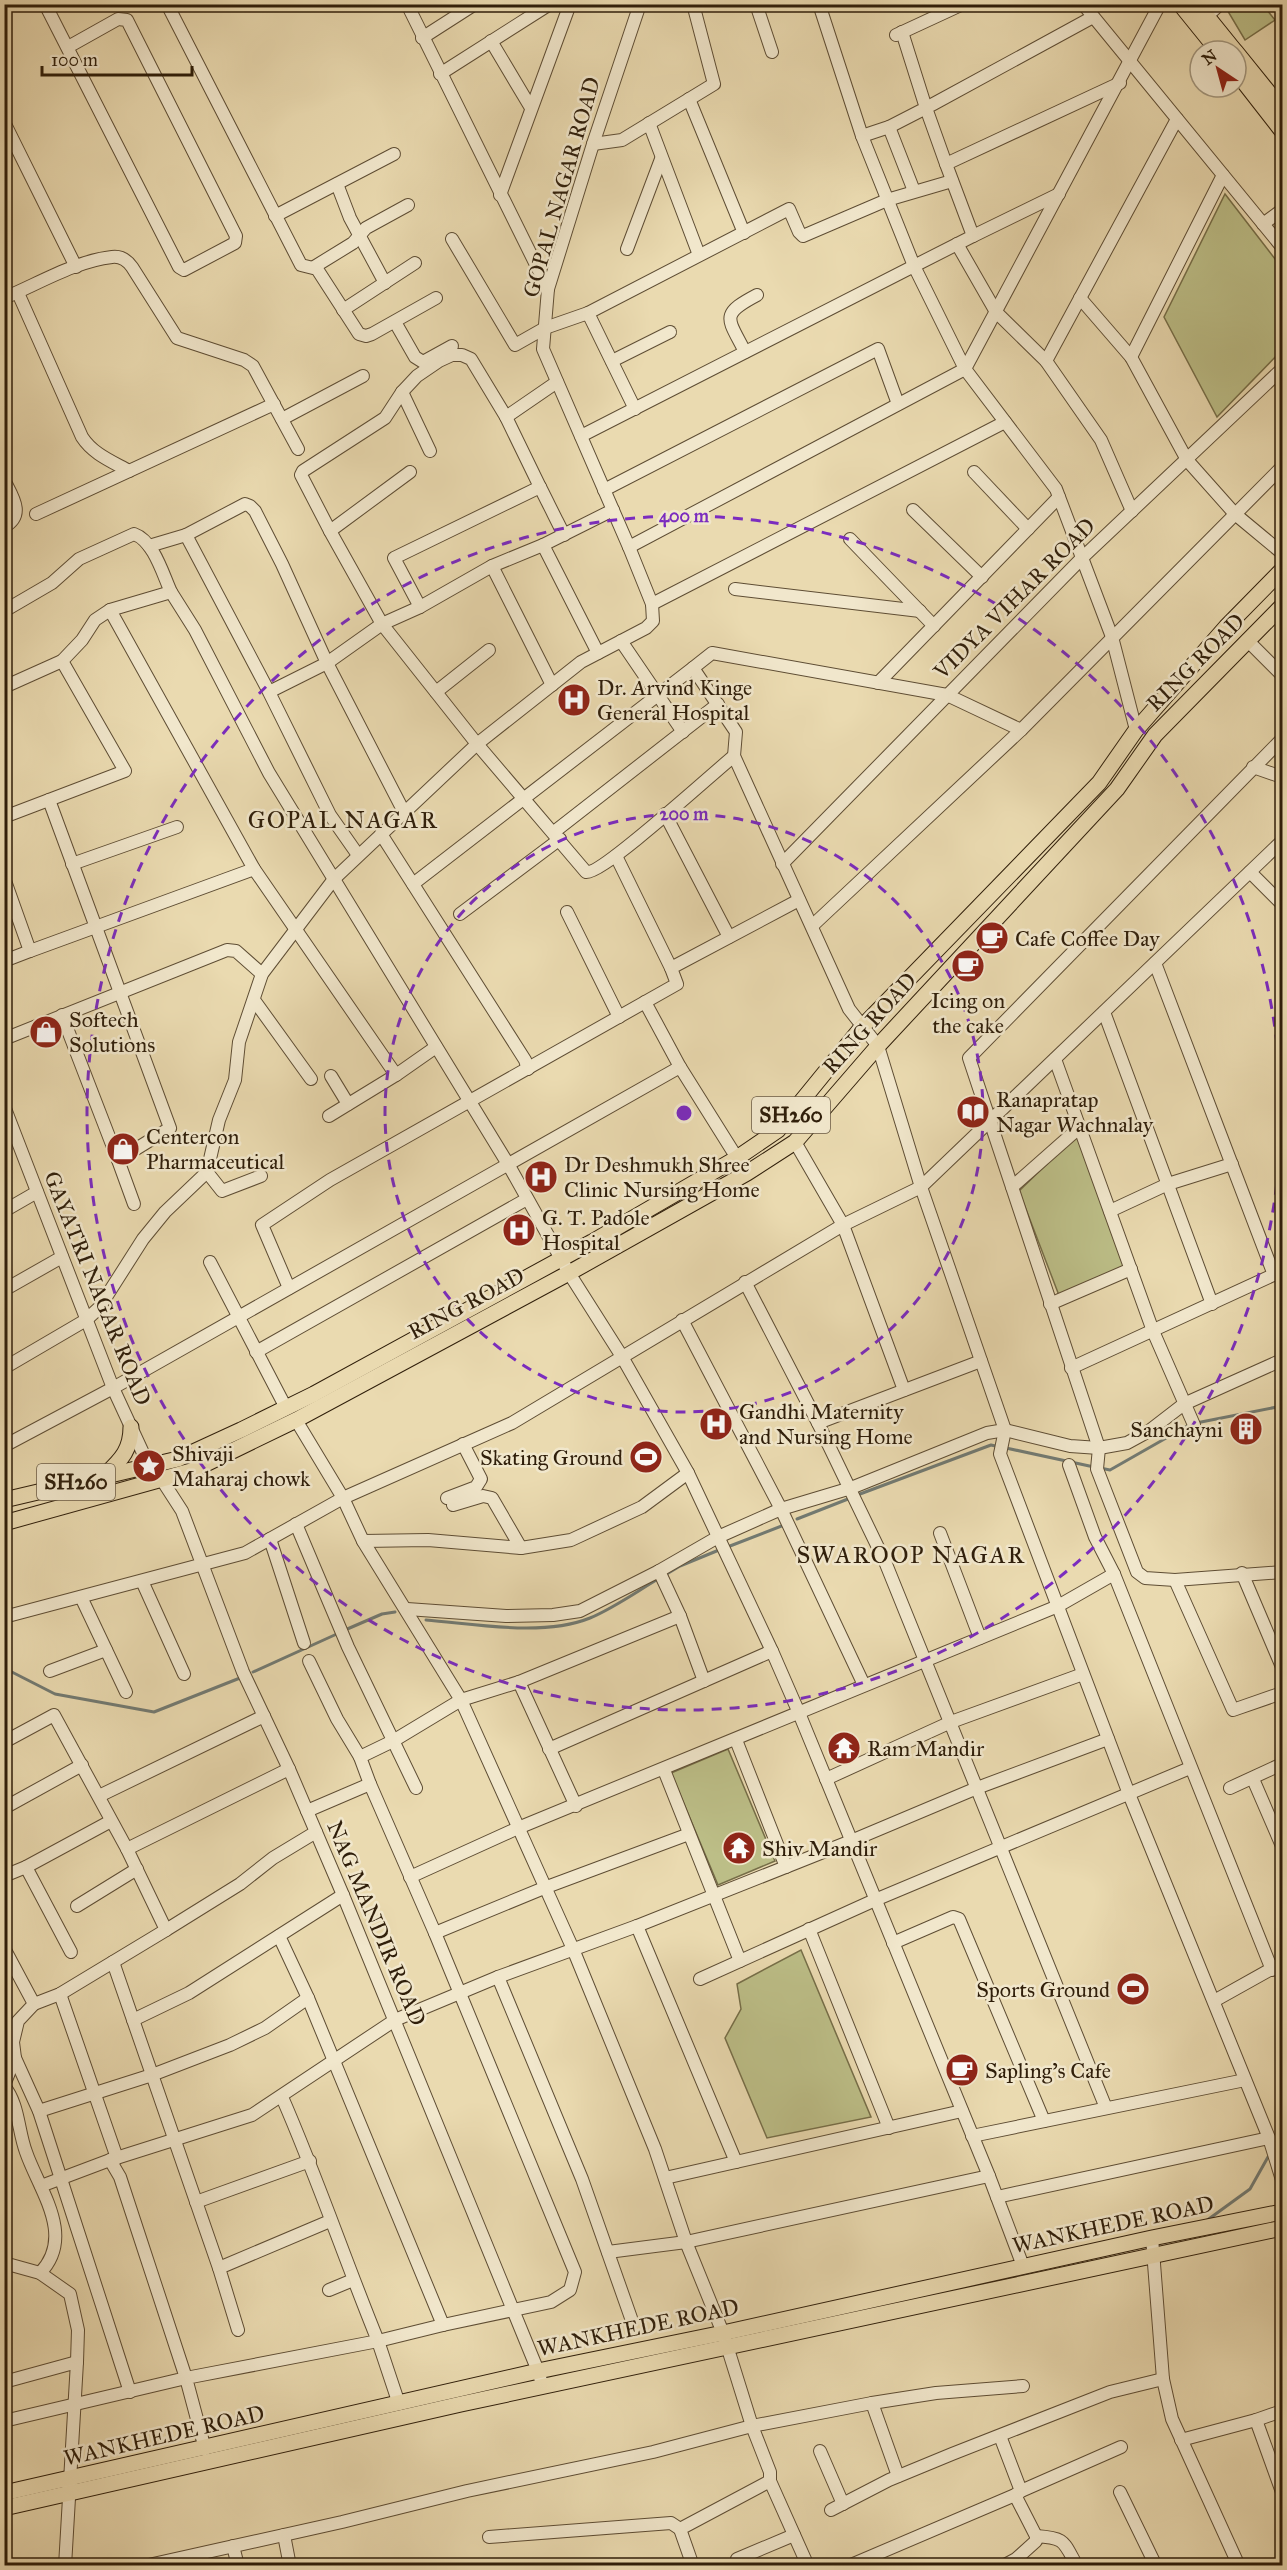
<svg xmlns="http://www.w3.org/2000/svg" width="1287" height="2570" font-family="'IM FELL Great Primer',serif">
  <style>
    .green { fill: #bcbe87; stroke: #766e48; stroke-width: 1.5 }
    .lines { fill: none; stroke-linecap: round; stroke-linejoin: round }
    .stream { stroke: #727a72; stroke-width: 3 }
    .minor-casing { stroke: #5e4d34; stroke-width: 14 }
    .major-casing { stroke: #2f1e0a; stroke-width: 17 }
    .minor { stroke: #f1e7cc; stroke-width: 12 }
    .major { stroke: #eadab0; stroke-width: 15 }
    .ring { fill: none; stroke: #7b2cbf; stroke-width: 3; stroke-dasharray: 10 8 }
    .labels { text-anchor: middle; stroke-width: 5; stroke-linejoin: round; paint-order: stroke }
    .shield { fill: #f1e7cc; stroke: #695a44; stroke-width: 1.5 }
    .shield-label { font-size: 21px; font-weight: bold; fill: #2f1e0a }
    .street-label { font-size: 22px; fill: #2f1e0a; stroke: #f1e7cc }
    .poi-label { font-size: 22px; fill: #2f1e0a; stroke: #f1e7cc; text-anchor: start }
    .neighbourhood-label { font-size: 24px; letter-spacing: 1.5px; fill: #2f1e0a; stroke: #f1e7cc }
    .centre { fill: #7b2cbf; stroke: #f1e7cc; stroke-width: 3 }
    .ring-label { font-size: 18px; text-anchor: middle; font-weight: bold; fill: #7b2cbf; stroke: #f1e7cc; stroke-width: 5; stroke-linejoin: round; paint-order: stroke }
  </style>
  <rect width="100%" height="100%" fill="#eadab0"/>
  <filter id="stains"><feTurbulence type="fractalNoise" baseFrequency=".00333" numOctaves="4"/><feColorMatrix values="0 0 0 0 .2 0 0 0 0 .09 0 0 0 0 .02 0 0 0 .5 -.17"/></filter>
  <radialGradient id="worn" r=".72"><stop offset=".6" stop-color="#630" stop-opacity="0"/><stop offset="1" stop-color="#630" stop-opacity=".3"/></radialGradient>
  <g class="green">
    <path d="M1231 5H1263L1275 20 1245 40 1226 8Z"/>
    <path d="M1225 194 1282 268V350L1217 417 1164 317Z"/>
    <path d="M1077 1135 1127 1267 1060 1298 1019 1191Z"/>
    <path d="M728 1749 775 1861 718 1885 671 1773Z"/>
    <path d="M801 1950 871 2117 767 2138 725 2038 741 2009 737 1984Z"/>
  </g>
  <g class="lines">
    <g class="stream">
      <path d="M1196 1423 1282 1406"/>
      <path d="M1006 1448 1094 1467"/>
      <path d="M1100 1468 1110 1470 1189 1425"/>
      <path d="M860 1494 991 1445 1000 1447"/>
      <path d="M797 1519 848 1499"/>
      <path d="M730 1546 784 1525"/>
      <path d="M665 1575 680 1566 719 1550"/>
      <path d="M426 1620C476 1624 543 1637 590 1618 614 1608 636 1592 658 1579"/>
      <path d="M345 1630 382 1614 395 1612"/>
      <path d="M4 1668 55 1694 154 1712 240 1678"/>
      <path d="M253 1672 339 1633"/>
      <path d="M1277 2142 1282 2132"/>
      <path d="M1206 2221 1250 2189 1268 2157"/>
    </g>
    <defs>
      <g id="minor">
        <path d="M45 4 179 267 184 270 235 243 236 236 127 20 118 19 68 47"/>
        <path d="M167 4 301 265 317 269 359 334 366 336 372 334 436 298"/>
        <path d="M407 4 548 289"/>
        <path d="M756 4 772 52"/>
        <path d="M819 4 862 136 914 266 973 236 946 164 1120 83"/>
        <path d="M1083 4 1282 247"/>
        <path d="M1207 16 1220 4"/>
        <path d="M896 35 963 4"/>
        <path d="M422 38 475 4"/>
        <path d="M491 41 531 108"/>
        <path d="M440 74 550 4"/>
        <path d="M689 99 744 233"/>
        <path d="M4 122 76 267"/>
        <path d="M649 123 699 255"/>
        <path d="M889 127 914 191"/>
        <path d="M862 136 889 127 926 108 902 32"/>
        <path d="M593 144 622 140 714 84 693 4"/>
        <path d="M946 164 926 108 1093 17"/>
        <path d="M337 184 350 218 385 283"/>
        <path d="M500 195 570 4"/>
        <path d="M275 216 394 154"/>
        <path d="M1263 224 1282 210"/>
        <path d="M973 236 1059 194"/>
        <path d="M452 239 515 345 545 328 588 313 635 409"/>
        <path d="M957 244 996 312 1046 361 1101 440 1132 511"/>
        <path d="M627 249 661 159"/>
        <path d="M314 267 353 243 366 228 408 205"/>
        <path d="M18 293 82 437C93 454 111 461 129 471"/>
        <path d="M4 298C38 284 75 261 112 257 120 256 127 260 132 267L177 338 244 360 253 366 298 449"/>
        <path d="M1080 298 1131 357 1187 460 1235 514 1282 553"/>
        <path d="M343 310 415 263"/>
        <path d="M588 313 789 209 799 232 803 236 887 200 952 181"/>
        <path d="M395 322 415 357 423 362 452 346"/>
        <path d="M745 352C728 318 719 315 757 295"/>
        <path d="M1131 357 1223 175"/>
        <path d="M612 361 670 332"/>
        <path d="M1046 361 1177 119"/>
        <path d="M402 392 430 451"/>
        <path d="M506 417 557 382"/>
        <path d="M282 419 363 376"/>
        <path d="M581 436 914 266 965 369 1056 489 1112 637 1136 730"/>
        <path d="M974 472 1028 529"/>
        <path d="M4 480C12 496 26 515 4 527"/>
        <path d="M540 487 564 535"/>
        <path d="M604 490 878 349 898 404"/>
        <path d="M913 510 982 577"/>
        <path d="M36 514 274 404"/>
        <path d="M330 531 410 472"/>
        <path d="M850 539 934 626"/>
        <path d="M149 546 186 535"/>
        <path d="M629 547 965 369 1160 4"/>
        <path d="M492 566 552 685"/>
        <path d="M735 589 920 611"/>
        <path d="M171 592 195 630 269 773 508 1164 569 1273 621 1355 688 1473 772 1651 799 1713 989 2176 1023 2266"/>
        <path d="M652 604 1005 422"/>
        <path d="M420 607 394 558 540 487 506 417 471 359 462 355H452L439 361 417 376 402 392 385 418 303 471 301 475 330 531 382 624 477 744 586 872C602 875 714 772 734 756"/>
        <path d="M4 611 52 583 79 559 134 534C154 541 163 575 171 592L110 610 254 869 396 1075 436 1047"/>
        <path d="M1247 640 1282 675"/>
        <path d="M621 641 683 732"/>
        <path d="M598 653 543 545 613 510"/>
        <path d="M878 683 1059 497"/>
        <path d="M4 687 62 661"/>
        <path d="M269 692 327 663 282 564 255 511 250 506 245 504 186 535 269 692 330 815 358 855"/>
        <path d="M436 692 489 650"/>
        <path d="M1021 730 947 695 712 653 693 668 736 732 734 756 849 1009 878 1046 921 1187 1005 1430 1000 1454 1129 1794 1269 2138 1282 2180"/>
        <path d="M1282 739 969 1058 1099 1448 1097 1469 1137 1572 1145 1578 1175 1580 1282 1572"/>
        <path d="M1253 767 1282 777"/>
        <path d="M49 800 170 1128 118 1160 62 1015"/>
        <path d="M404 812 327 663 382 624 420 607 492 566 543 545"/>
        <path d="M665 814 729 937"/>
        <path d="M4 817 125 771 62 661 82 640 95 620 110 610"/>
        <path d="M554 832 718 704"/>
        <path d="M381 834 525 1060 528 1069"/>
        <path d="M616 856 671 968"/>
        <path d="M72 864 177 827"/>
        <path d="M782 864 1083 557 1282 369"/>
        <path d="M1250 872 1282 904"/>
        <path d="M4 878 30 951 254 869"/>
        <path d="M413 884 693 668"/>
        <path d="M567 912 619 1017"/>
        <path d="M460 914 560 839"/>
        <path d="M812 926 1021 730 1282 467"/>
        <path d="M4 961 30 951"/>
        <path d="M1155 963 1274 1275"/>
        <path d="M254 1000 311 1079"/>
        <path d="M645 1002 680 1067 737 1158"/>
        <path d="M1104 1012 1212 1304"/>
        <path d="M4 1039 227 950 236 951 262 974"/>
        <path d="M1055 1059 1153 1331 1194 1425"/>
        <path d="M331 1076 348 1104"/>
        <path d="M4 1106 113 1388 149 1466 162 1480 182 1511 243 1672 289 1769 343 1895 538 2371 543 2387"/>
        <path d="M329 1116 396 1075"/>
        <path d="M795 1142 843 1225 904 1390"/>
        <path d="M118 1160 134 1204"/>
        <path d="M207 1172 222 1191 261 1176"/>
        <path d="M1012 1187 1080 1127"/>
        <path d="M4 1211 37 1192"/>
        <path d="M1110 1211 1168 1184 1232 1164"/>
        <path d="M210 1262 285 1406"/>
        <path d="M745 1282 818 1423 886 1564 1106 2108"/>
        <path d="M289 1288 262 1225 330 1180 677 984 671 968 799 900"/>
        <path d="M4 1290 62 1257"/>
        <path d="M1050 1304 1131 1269"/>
        <path d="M682 1320 781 1509 864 1685"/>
        <path d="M256 1352 527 1199"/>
        <path d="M4 1368 86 1320 99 1308 143 1239 165 1212 207 1172 219 1120 235 1080 239 1042 262 974 334 879 477 744 581 662 646 628 653 621 652 604 629 547 543 349 548 289 593 144 640 4"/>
        <path d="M1071 1368 1282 1271"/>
        <path d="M296 1420 343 1498 363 1541 461 1700 573 1949 655 2149 686 2242 723 2333 752 2426 770 2472V2481L680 2529 693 2566"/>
        <path d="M818 1423 981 1361"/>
        <path d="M4 1446 113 1388 680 1067"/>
        <path d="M1069 1465 1095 1537 1114 1574 1272 1970"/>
        <path d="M447 1498 476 1487 481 1479 463 1444"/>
        <path d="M453 1505 483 1496 492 1498 521 1548"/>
        <path d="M296 1524 348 1647 416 1788"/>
        <path d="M940 1533 980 1638"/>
        <path d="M270 1539 304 1643"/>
        <path d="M363 1541 428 1540 521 1548 571 1540 642 1507 688 1473"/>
        <path d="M659 1571 680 1616 704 1681"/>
        <path d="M1242 1573 1282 1667"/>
        <path d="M1175 1580 1233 1710 1282 1693"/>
        <path d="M142 1581 184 1674"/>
        <path d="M81 1597 126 1692"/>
        <path d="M407 1609 506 1616 553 1615 580 1611 659 1571 718 1537 781 1509 851 1488 987 1433 1005 1430 1070 1446 1099 1448 1127 1443 1149 1431 1184 1404 1282 1360"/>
        <path d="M4 1617 245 1553 343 1498 512 1423 843 1225 921 1187 1282 841"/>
        <path d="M309 1661 337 1719 360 1757"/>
        <path d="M50 1671 106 1650"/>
        <path d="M519 1682 576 1806"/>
        <path d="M736 1740 786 1867"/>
        <path d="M4 1742 54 1715 127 1849 166 1930 240 1884 273 1858 316 1832"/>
        <path d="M549 1749 772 1651"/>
        <path d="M664 1770 740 1961"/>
        <path d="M826 1779 951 1722 1083 1674"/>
        <path d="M1253 1779 1282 1846"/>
        <path d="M370 1784 435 1933 544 1888 689 1834"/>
        <path d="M1230 1788 1282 1764"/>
        <path d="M99 1796 264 1716"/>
        <path d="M4 1808 82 1765"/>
        <path d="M307 1811 370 1784 360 1757 393 1741 461 1700 519 1682 680 1616"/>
        <path d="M127 1849 289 1769"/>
        <path d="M26 1867 71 1952"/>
        <path d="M4 1876 26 1867 111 1821"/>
        <path d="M410 1877 518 1828 1058 1606 1114 1574"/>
        <path d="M77 1906 137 1869"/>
        <path d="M637 1926 736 2162"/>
        <path d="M809 1929 889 2128"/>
        <path d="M435 1933 575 2272 570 2290 551 2302 443 2325"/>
        <path d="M279 1936 308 1998 443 2325 378 2341 399 2404"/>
        <path d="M893 1943 953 1917 959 1919 1044 2121"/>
        <path d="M4 1948 34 2004 18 2021 13 2042 15 2058 4 2085"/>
        <path d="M113 1962 219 2268"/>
        <path d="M498 1977 582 2179 631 2318"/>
        <path d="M700 1979 875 1900 1190 1768"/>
        <path d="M60 1994 117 2158"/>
        <path d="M1214 2001 1282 1963"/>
        <path d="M34 2004 60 1994 166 1930"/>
        <path d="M133 2020 189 1993 343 1895"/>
        <path d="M15 2058 39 2111 130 2392"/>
        <path d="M4 2086C19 2104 18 2131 26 2152 39 2190 76 2236 40 2273"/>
        <path d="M39 2111 152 2075 230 2045 265 2028 308 1998"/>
        <path d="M972 2136 1245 2080"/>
        <path d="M665 2178 962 2111"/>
        <path d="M41 2186 110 2160 252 2115 395 2020 498 1977 637 1926 851 1841 977 1788 1108 1739"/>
        <path d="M997 2197 1269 2138"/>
        <path d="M196 2202 310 2161"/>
        <path d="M1152 2238 1163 2379 1172 2419 1239 2566"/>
        <path d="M608 2252 686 2242 989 2176"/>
        <path d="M4 2263 40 2273 70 2294 78 2330 77 2362"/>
        <path d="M329 2290 353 2280"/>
        <path d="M238 2330 219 2268 330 2221"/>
        <path d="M4 2382 77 2362 65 2566"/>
        <path d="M872 2403 898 2476"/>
        <path d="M1256 2420 1282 2411"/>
        <path d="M4 2421 186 2378 120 2177 110 2160"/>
        <path d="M1181 2440 1256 2420 1282 2492"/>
        <path d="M205 2449 186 2378 378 2341C345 2260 317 2177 282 2097"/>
        <path d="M820 2451 843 2504"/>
        <path d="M770 2481 808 2566"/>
        <path d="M1021 2491 1121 2447"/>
        <path d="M1120 2492 1156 2566"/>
        <path d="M831 2510 889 2480 952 2454 1110 2392 1163 2379"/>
        <path d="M284 2535 290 2566"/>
        <path d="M1036 2536C1066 2538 1063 2541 1077 2566"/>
        <path d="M489 2537 671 2523 680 2529"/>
        <path d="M233 2546 238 2566"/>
        <path d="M737 2559 794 2535"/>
        <path d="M851 2565 1015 2495 1021 2491 1000 2436"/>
        <path d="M144 2566 342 2522 467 2491 653 2452 752 2426 872 2403 936 2393 1023 2386"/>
        <path d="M1003 2566 1016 2559 1036 2541V2536L1015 2495"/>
      </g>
      <g id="major">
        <path d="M1180 4 1218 51"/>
        <path d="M1197 4 1235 51"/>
        <path d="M1236 52 1282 109"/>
        <path d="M1236 72 1282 131"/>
        <path d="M106 1474C122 1459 131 1449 131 1427"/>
        <path d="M4 1500 178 1459 241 1430 314 1394 592 1242 737 1158 778 1130 862 1027 1099 783 1136 730 1226 627 1282 570"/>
        <path d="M4 1523 191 1471 296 1420 569 1273 747 1173 795 1142 878 1046 1117 789 1155 735 1282 606"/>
        <path d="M4 2493 538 2371 723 2333 1152 2238 1282 2212"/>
        <path d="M4 2508 461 2404 1282 2228"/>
      </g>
    </defs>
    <use href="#minor" class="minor-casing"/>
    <use href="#major" class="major-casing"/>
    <use href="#minor" class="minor"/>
    <use href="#major" class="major"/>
  </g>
  <g class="ring">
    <circle cx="684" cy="1113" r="299"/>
    <circle cx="684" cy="1113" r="597"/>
  </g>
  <defs>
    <symbol id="hospital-disc" viewBox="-11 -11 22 22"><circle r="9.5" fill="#8f2418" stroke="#f1e7cc"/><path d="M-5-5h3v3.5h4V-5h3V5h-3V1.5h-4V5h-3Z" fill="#fff"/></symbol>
    <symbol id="cafe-disc" viewBox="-11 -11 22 22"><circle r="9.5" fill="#8f2418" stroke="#f1e7cc"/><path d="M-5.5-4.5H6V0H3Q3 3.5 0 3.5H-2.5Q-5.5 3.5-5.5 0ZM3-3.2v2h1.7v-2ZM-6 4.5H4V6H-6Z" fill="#fff"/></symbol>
    <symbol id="shop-disc" viewBox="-11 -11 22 22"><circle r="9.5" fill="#8f2418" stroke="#f1e7cc"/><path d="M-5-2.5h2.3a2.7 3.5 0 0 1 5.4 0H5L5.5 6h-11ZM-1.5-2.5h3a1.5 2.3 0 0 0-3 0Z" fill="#fff"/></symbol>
    <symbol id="library-disc" viewBox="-11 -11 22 22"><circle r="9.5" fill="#8f2418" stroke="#f1e7cc"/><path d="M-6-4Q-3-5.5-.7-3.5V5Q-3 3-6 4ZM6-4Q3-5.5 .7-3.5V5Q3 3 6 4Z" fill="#fff"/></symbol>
    <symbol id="building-disc" viewBox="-11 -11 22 22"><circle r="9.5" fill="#8f2418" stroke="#f1e7cc"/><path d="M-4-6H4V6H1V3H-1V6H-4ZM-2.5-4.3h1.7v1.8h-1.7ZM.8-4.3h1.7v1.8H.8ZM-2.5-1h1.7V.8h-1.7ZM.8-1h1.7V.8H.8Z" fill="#fff"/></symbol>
    <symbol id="stadium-disc" viewBox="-11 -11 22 22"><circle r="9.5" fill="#8f2418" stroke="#f1e7cc"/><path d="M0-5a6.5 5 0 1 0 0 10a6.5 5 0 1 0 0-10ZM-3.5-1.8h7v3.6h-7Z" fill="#fff"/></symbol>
    <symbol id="sight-disc" viewBox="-11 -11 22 22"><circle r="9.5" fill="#8f2418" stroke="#f1e7cc"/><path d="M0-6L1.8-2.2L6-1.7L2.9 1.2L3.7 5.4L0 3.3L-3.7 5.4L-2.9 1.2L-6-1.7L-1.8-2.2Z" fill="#fff"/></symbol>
    <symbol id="temple-disc" viewBox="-11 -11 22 22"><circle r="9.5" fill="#8f2418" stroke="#f1e7cc"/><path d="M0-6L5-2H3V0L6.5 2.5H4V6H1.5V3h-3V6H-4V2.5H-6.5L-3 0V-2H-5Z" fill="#fff"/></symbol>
  </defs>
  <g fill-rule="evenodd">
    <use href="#hospital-disc" x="555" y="681" width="38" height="38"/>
    <use href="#cafe-disc" x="973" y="919" width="38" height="38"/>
    <use href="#cafe-disc" x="949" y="947" width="38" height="38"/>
    <use href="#shop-disc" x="27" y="1013" width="38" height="38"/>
    <use href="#library-disc" x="954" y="1093" width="38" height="38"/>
    <use href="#shop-disc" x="104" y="1130" width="38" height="38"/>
    <use href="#hospital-disc" x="522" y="1158" width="38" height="38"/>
    <use href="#hospital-disc" x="500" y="1211" width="38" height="38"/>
    <use href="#hospital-disc" x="697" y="1405" width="38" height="38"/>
    <use href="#building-disc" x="1227" y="1410" width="38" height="38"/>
    <use href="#stadium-disc" x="627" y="1438" width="38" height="38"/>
    <use href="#sight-disc" x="130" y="1447" width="38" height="38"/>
    <use href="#temple-disc" x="825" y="1729" width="38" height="38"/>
    <use href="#temple-disc" x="720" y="1829" width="38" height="38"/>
    <use href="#stadium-disc" x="1114" y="1970" width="38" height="38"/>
    <use href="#cafe-disc" x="943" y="2051" width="38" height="38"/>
  </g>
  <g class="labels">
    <g class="shield">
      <rect x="752" y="1097" width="78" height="36" rx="4.5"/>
      <rect x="37" y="1464" width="78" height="36" rx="4.5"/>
    </g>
    <g class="shield-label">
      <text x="791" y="1122">SH260</text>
      <text x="76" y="1489">SH260</text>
    </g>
    <g class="street-label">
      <text transform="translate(561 187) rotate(-74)" y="8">GOPAL NAGAR ROAD</text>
      <text transform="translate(1014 598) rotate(-45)" y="8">VIDYA VIHAR ROAD</text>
      <text transform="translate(1195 662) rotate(-45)" y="8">RING ROAD</text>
      <text transform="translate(869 1023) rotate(-48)" y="8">RING ROAD</text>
      <text transform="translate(98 1288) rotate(68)" y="8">GAYATRI NAGAR ROAD</text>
      <text transform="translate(466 1303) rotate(-28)" y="8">RING ROAD</text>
      <text transform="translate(377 1923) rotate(67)" y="8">NAG MANDIR ROAD</text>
      <text transform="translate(1113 2224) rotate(-12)" y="8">WANKHEDE ROAD</text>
      <text transform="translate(638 2327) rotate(-12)" y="8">WANKHEDE ROAD</text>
      <text transform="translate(164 2435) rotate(-13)" y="8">WANKHEDE ROAD</text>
    </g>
    <g class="poi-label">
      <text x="597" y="695">Dr. Arvind Kinge<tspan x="597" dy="25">General Hospital</tspan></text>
      <text x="1015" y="946">Cafe Coffee Day</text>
      <text x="968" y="1008" text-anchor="middle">Icing on<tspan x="968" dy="25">the cake</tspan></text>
      <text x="69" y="1027">Softech<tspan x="69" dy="25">Solutions</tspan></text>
      <text x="996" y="1107">Ranapratap<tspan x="996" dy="25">Nagar Wachnalay</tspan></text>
      <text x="146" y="1144">Centercon<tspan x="146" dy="25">Pharmaceutical</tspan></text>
      <text x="564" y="1172">Dr Deshmukh Shree<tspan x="564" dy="25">Clinic Nursing Home</tspan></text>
      <text x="542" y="1225">G. T. Padole<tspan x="542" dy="25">Hospital</tspan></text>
      <text x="739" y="1419">Gandhi Maternity<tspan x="739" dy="25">and Nursing Home</tspan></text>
      <text x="1223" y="1437" text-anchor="end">Sanchayni</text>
      <text x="172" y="1461">Shivaji<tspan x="172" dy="25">Maharaj chowk</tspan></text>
      <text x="623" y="1465" text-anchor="end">Skating Ground</text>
      <text x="867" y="1756">Ram Mandir</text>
      <text x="762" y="1856">Shiv Mandir</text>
      <text x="1110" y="1997" text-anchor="end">Sports Ground</text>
      <text x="985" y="2078">Sapling's Cafe</text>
    </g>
    <g class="neighbourhood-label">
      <text x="343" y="828">GOPAL NAGAR</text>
      <text x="911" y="1563">SWAROOP NAGAR</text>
    </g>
  </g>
  <circle cx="684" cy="1113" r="9" class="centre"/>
  <g class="ring-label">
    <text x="684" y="522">400 m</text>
    <text x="684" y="820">200 m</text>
  </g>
  <rect width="1287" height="2570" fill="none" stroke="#eadab0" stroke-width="24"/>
  <rect x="6" y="6" width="1275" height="2558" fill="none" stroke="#2f1e0a" stroke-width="3"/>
  <rect x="12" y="12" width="1263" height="2546" fill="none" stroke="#2f1e0a" stroke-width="1.5"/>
  <g transform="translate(1218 69) rotate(324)"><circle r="28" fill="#f1e7cc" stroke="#a3977e" stroke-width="1.5"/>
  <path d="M0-4.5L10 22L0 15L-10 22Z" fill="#8f2418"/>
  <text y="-9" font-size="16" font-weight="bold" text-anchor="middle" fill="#2f1e0a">N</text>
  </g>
  <path d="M42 66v9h150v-9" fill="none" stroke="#2f1e0a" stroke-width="3"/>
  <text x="51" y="66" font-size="18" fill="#2f1e0a" stroke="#f1e7cc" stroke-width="4.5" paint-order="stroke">100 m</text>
  <rect width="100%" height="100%" filter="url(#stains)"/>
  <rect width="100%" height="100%" fill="url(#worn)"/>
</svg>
